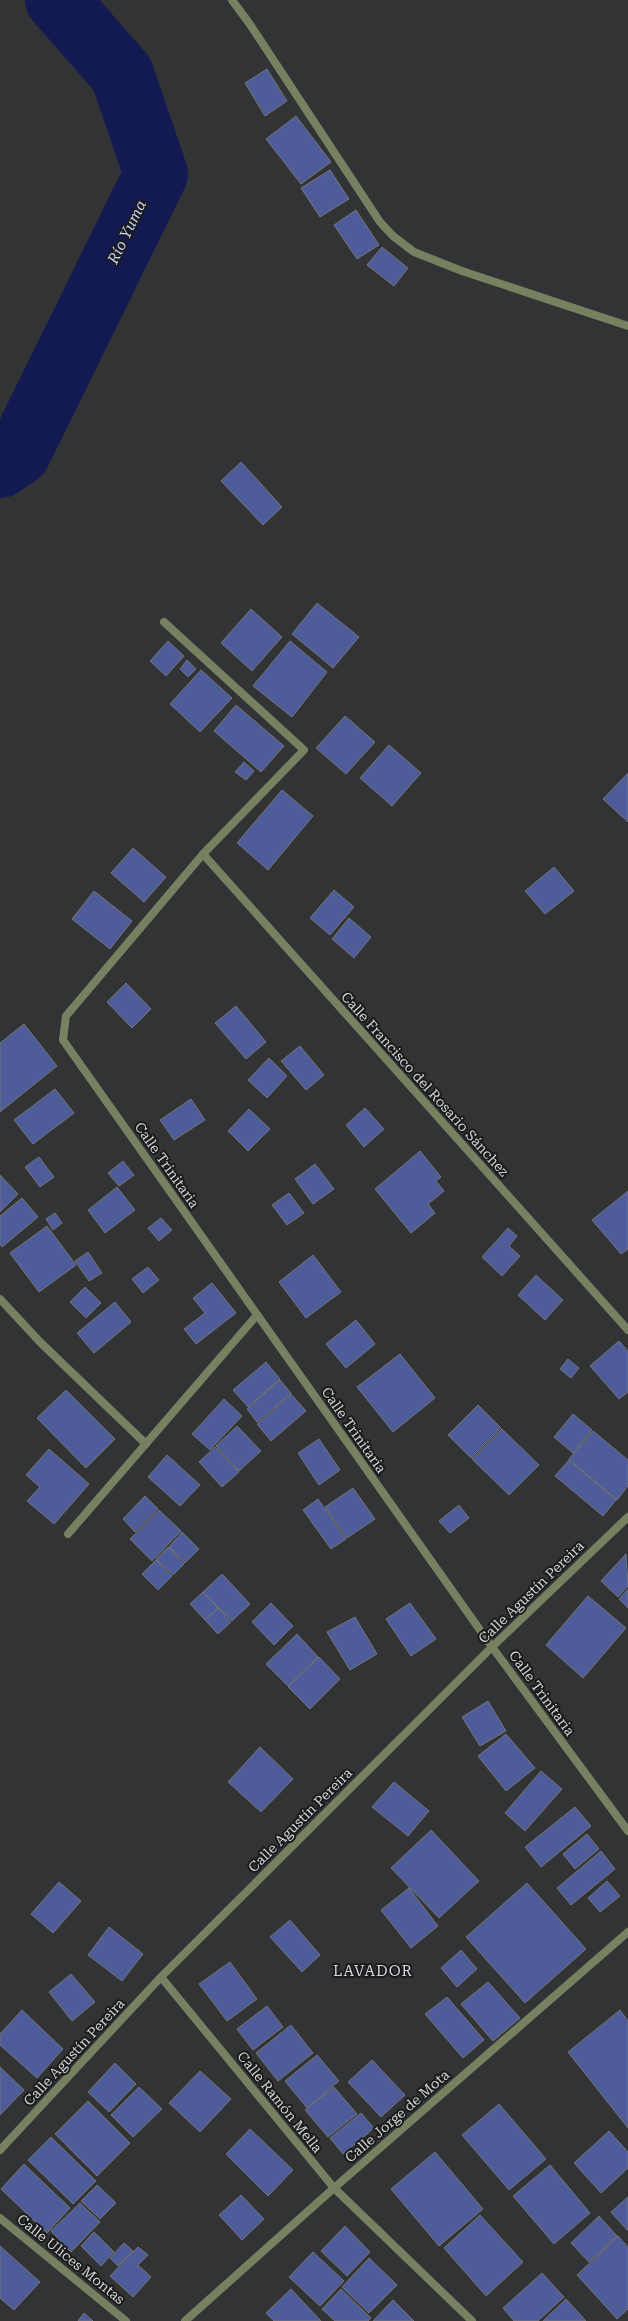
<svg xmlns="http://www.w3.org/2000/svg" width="628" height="2321" font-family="'Roboto Serif',serif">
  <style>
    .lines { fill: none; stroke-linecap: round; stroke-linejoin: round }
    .river { stroke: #131a51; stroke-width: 64 }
    .building { fill: #4e5d9a; stroke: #757578 }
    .street { stroke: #788062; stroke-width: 8 }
    .labels { text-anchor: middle; stroke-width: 4; stroke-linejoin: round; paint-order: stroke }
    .street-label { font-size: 14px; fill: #d5d5d7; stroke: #1a1b1c }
    .water-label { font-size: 15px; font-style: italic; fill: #c7d2f6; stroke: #1a1b1c }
    .neighbourhood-label { font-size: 15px; letter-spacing: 1px; fill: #d6d7da; stroke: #1a1b1c }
  </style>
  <rect width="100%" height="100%" fill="#323335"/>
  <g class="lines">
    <path class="river" d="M0 466 19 453 156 174 122 74 57 0"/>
  </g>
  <g class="building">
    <path d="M267 69 287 101 265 116 245 83Z"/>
    <path d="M296 116 331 162 301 184 266 139Z"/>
    <path d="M330 170 349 199 320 217 301 188Z"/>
    <path d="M356 210 379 245 357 259 334 225Z"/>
    <path d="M382 247 408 268 394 286 367 265Z"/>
    <path d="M241 462 282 507 263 525 221 481Z"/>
    <path d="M317 603 359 637 333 668 292 634Z"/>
    <path d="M251 609 282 637 252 671 221 643Z"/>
    <path d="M168 641 184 656 166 676 150 661Z"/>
    <path d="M290 641 327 672 292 717 253 686Z"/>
    <path d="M187 660 196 669 188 677 180 669Z"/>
    <path d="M201 670 232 698 200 732 170 704Z"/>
    <path d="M236 705 284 746 261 772 214 731Z"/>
    <path d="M345 716 375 742 346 774 316 748Z"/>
    <path d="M389 745 421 773 392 806 360 778Z"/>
    <path d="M244 762 254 771 246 780 235 772Z"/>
    <path d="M628 773V822L603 799Z"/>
    <path d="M282 790 313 816 268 870 237 843Z"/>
    <path d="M133 848 166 877 144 902 111 873Z"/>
    <path d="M554 867 574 891 545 914 525 891Z"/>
    <path d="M334 890 354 907 330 935 310 918Z"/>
    <path d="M94 891 132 921 110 949 72 919Z"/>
    <path d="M349 918 371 937 354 958 332 939Z"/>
    <path d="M126 983 151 1009 132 1028 107 1002Z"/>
    <path d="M236 1006 266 1042 246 1059 215 1023Z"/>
    <path d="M24 1024 57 1066 0 1112V1043Z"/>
    <path d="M300 1046 324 1075 306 1090 281 1061Z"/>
    <path d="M269 1058 287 1076 267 1098 248 1080Z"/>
    <path d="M55 1089 74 1113 33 1144 14 1120Z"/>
    <path d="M191 1099 205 1120 174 1140 160 1120Z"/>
    <path d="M365 1108 384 1129 364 1147 346 1125Z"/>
    <path d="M249 1109 270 1129 248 1151 228 1131Z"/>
    <path d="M420 1151 441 1177 436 1181 444 1191 428 1204 435 1213 411 1233 375 1189Z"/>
    <path d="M39 1157 54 1177 40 1187 25 1167Z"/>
    <path d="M123 1161 134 1175 119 1186 108 1173Z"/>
    <path d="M315 1164 334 1189 313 1204 295 1179Z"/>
    <path d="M0 1175 18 1194 0 1212Z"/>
    <path d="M117 1187 135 1210 105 1233 88 1210Z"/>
    <path d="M628 1191V1249L621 1254 592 1220Z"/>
    <path d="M289 1193 304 1213 287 1225 272 1205Z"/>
    <path d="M22 1198 38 1217 2 1247 0 1244V1216Z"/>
    <path d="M55 1213 62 1223 53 1230 46 1219Z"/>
    <path d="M161 1218 172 1230 159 1241 148 1228Z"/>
    <path d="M47 1226 76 1265 39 1292 10 1253Z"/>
    <path d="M508 1228 517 1236 509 1246 520 1256 502 1276 482 1257Z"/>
    <path d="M88 1252 102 1273 89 1281 75 1261Z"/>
    <path d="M313 1255 341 1292 306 1318 279 1282Z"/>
    <path d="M148 1267 159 1280 143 1293 132 1279Z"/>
    <path d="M536 1275 563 1300 545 1320 518 1295Z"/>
    <path d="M212 1283 236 1313 196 1344 184 1329 205 1313 193 1298Z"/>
    <path d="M85 1287 101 1303 86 1318 70 1302Z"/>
    <path d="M115 1302 131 1322 94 1353 77 1333Z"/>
    <path d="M356 1320 375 1344 346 1368 326 1344Z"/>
    <path d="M619 1341 628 1351V1392L619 1399 590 1366Z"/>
    <path d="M400 1354 435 1398 393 1432 357 1387Z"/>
    <path d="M568 1359 579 1368 571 1378 560 1369Z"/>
    <path d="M266 1362 280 1379 248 1407 233 1390Z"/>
    <path d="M280 1380 291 1393 257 1422 247 1409Z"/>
    <path d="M66 1390 115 1439 86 1468 37 1418Z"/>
    <path d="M291 1394 306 1411 271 1441 257 1424Z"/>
    <path d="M224 1399 242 1416 210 1450 192 1434Z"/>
    <path d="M478 1405 501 1428 471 1458 448 1435Z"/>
    <path d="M573 1414 592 1430 573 1453 554 1437Z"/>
    <path d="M237 1426 261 1451 239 1471 216 1446Z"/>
    <path d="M502 1429 539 1465 509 1495 472 1459Z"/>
    <path d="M593 1431 628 1460V1486L617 1500 569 1459Z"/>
    <path d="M319 1439 340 1470 319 1485 298 1453Z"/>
    <path d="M215 1447 239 1472 222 1487 199 1462Z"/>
    <path d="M49 1449 89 1484 54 1524 27 1501 40 1487 26 1475Z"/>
    <path d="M167 1455 200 1485 180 1506 148 1477Z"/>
    <path d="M569 1460 616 1500 603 1516 555 1476Z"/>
    <path d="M353 1488 375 1519 347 1538 325 1507Z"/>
    <path d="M145 1496 158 1509 135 1532 123 1519Z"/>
    <path d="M318 1499 346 1539 331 1549 303 1510Z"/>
    <path d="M459 1505 469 1518 450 1533 439 1521Z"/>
    <path d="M159 1510 181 1531 152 1561 130 1539Z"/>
    <path d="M182 1532 199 1549 185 1563 169 1547Z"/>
    <path d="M168 1547 184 1564 173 1575 156 1559Z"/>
    <path d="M626 1554 628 1586 618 1597 601 1581Z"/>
    <path d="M156 1560 172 1576 158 1590 142 1574Z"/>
    <path d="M222 1574 250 1604 232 1621 203 1592Z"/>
    <path d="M628 1589V1608L619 1599Z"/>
    <path d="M203 1592 218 1608 205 1620 190 1604Z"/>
    <path d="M588 1596 626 1628 583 1678 546 1645Z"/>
    <path d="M271 1603 293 1626 274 1645 252 1622Z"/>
    <path d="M410 1603 436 1639 411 1656 386 1619Z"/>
    <path d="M218 1608 231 1622 218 1634 205 1620Z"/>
    <path d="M355 1617 377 1654 350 1670 327 1632Z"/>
    <path d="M297 1634 318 1657 288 1686 266 1664Z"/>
    <path d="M319 1657 340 1679 310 1709 288 1687Z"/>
    <path d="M488 1701 506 1731 480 1746 462 1717Z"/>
    <path d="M506 1734 535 1768 506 1791 478 1756Z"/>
    <path d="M260 1747 293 1779 261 1812 228 1782Z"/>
    <path d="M541 1771 562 1789 525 1831 505 1813Z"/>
    <path d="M394 1782 429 1811 408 1836 372 1807Z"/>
    <path d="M575 1807 591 1826 541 1867 525 1847Z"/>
    <path d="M431 1830 479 1881 439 1918 391 1868Z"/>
    <path d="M587 1834 599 1849 575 1869 563 1854Z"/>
    <path d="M601 1851 615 1869 571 1905 557 1888Z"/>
    <path d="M607 1881 620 1896 600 1912 588 1898Z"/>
    <path d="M59 1882 81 1901 53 1933 31 1914Z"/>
    <path d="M527 1883 586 1949 525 2003 466 1937Z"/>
    <path d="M409 1888 438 1926 411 1948 381 1910Z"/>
    <path d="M290 1920 320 1955 302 1972 270 1937Z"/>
    <path d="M109 1927 143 1954 122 1981 88 1955Z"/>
    <path d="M461 1950 477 1969 457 1987 441 1968Z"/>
    <path d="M230 1962 257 1999 227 2021 199 1984Z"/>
    <path d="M71 1974 95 2002 72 2021 49 1992Z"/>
    <path d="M488 1982 520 2018 493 2041 461 2004Z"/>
    <path d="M447 1997 484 2040 463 2058 425 2014Z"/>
    <path d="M267 2006 283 2027 253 2050 237 2029Z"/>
    <path d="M22 2010 63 2049 37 2078 0 2045V2034Z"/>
    <path d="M620 2010 628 2021V2128L568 2052Z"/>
    <path d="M291 2025 313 2053 278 2081 256 2053Z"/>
    <path d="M317 2055 339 2081 307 2108 285 2081Z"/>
    <path d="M372 2060 405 2095 381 2117 348 2082Z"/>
    <path d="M115 2063 136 2084 109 2112 88 2092Z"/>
    <path d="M0 2067 24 2090 0 2115Z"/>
    <path d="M200 2071 231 2099 200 2132 169 2103Z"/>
    <path d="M139 2087 162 2109 133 2137 111 2115Z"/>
    <path d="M334 2087 357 2114 328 2137 305 2110Z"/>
    <path d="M88 2101 130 2143 97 2176 55 2134Z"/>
    <path d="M499 2104 546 2159 509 2190 462 2135Z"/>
    <path d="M361 2113 374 2128 343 2154 330 2138Z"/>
    <path d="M250 2129 293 2170 268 2196 226 2154Z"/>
    <path d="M609 2131 628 2152V2168L601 2193 574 2163Z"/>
    <path d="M51 2137 96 2181 73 2204 28 2160Z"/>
    <path d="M435 2152 483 2209 439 2246 391 2189Z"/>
    <path d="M24 2164 70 2208 47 2233 1 2189Z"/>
    <path d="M550 2165 590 2213 554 2244 513 2196Z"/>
    <path d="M97 2185 116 2203 100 2219 81 2201Z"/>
    <path d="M241 2195 264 2219 242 2240 219 2215Z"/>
    <path d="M628 2197V2231L611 2212Z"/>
    <path d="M80 2203 100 2222 71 2252 51 2231Z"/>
    <path d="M480 2215 523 2262 486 2296 444 2248Z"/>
    <path d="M599 2216 617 2236 589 2262 571 2243Z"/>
    <path d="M345 2226 370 2252 347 2276 321 2251Z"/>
    <path d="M94 2232 114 2252 101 2266 81 2246Z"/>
    <path d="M618 2236 628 2247V2309L617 2319 577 2275Z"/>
    <path d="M124 2243 133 2251 118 2266 110 2258Z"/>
    <path d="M0 2246 40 2282 14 2310 0 2298Z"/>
    <path d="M138 2247 148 2255 138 2265 151 2277 133 2297 110 2276Z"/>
    <path d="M313 2252 344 2281 320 2306 289 2277Z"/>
    <path d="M369 2258 397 2285 369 2313 342 2287Z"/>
    <path d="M542 2273 564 2297 538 2321H514L503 2308Z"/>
    <path d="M291 2289 321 2321H274L266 2313Z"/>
    <path d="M341 2289 371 2318 368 2321H335L322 2309Z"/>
    <path d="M566 2299 586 2321H543Z"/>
    <path d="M393 2300 414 2321H373Z"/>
    <path d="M84 2313 93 2321H78Z"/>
  </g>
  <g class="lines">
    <g class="street">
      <path d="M232 0 249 23 380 222 393 236 414 252 462 271 628 326"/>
      <path d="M164 622 304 750 203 854 66 1016 63 1040 492 1647 628 1831"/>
      <path d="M203 854 628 1330"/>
      <path d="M0 1299 40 1342 146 1444"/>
      <path d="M68 1534 257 1315"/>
      <path d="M161 1977 334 2188 472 2321"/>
      <path d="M0 2150 161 1977 492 1647 628 1517"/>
      <path d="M0 2218 126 2321"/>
      <path d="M185 2321 334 2188 628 1932"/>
    </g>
  </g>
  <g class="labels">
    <g class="street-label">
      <text transform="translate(425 1084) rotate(48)" y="5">Calle Francisco del Rosario Sánchez</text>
      <text transform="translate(167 1165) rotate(55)" y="5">Calle Trinitaria</text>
      <text transform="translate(354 1430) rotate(55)" y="5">Calle Trinitaria</text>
      <text transform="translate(531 1592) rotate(-44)" y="5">Calle Agustín Pereira</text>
      <text transform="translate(542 1693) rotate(54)" y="5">Calle Trinitaria</text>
      <text transform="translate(300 1820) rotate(-45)" y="5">Calle Agustín Pereira</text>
      <text transform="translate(74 2052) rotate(-47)" y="5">Calle Agustín Pereira</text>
      <text transform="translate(280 2102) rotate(51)" y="5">Calle Ramón Mella</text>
      <text transform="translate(397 2116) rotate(-41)" y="5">Calle Jorge de Mota</text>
      <text transform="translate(71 2259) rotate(39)" y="5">Calle Ulices Montas</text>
    </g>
    <g class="water-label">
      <text transform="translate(127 232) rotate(-64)" y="5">Río Yuma</text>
    </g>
    <g class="neighbourhood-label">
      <text x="373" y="1976">LAVADOR</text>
    </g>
  </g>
</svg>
